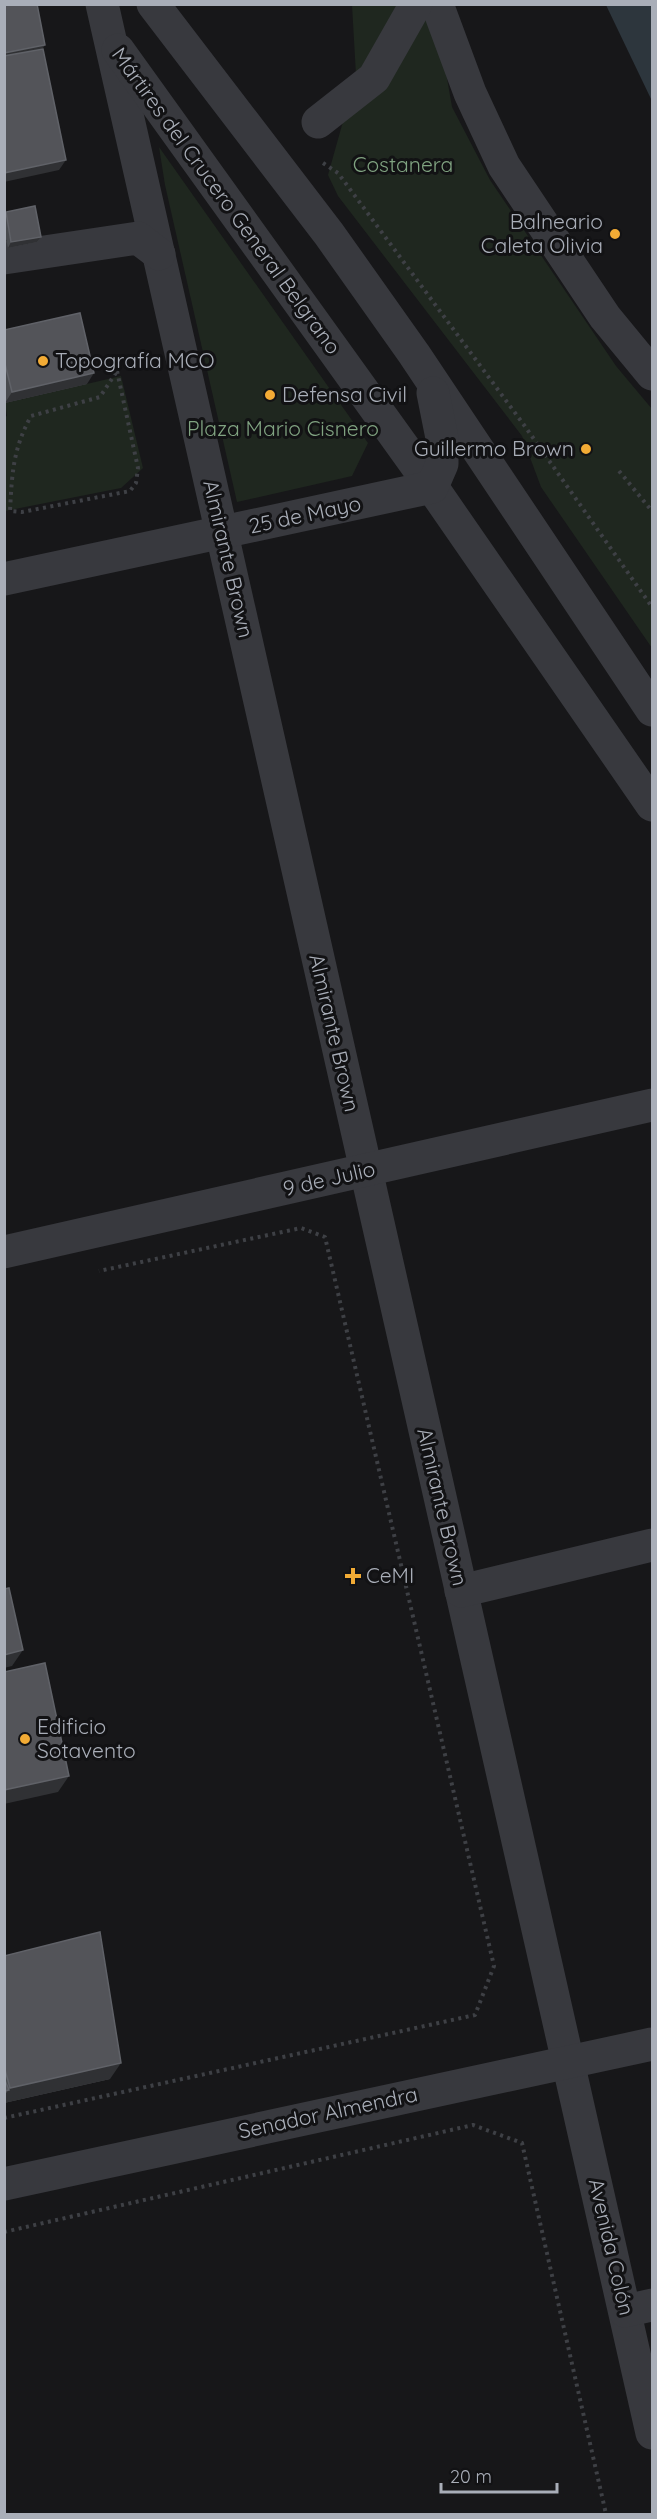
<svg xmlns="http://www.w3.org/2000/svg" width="657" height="2519" font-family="Quicksand,sans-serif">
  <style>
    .green { fill: #1f271f }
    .water { fill: #2d363d }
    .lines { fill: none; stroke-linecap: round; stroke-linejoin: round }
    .path { stroke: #3e4045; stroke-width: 4; stroke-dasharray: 3 4.5; stroke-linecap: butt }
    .minor { stroke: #38393e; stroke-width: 33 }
    .wall { fill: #484a4e }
    .shaded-wall { fill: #303134 }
    .building { fill: #535459; stroke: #606268; stroke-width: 1.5 }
    .poi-dot { fill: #f2ab35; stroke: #121214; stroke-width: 2 }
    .labels { text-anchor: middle; stroke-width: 6; stroke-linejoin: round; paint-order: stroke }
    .park-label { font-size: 21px; fill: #80a381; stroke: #121214 }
    .street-label { font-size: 21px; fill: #a9aeb8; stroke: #121214 }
    .poi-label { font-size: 21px; fill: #a9aeb8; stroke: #121214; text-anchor: start }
  </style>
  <rect width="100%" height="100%" fill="#171719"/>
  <g class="green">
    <path d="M352 5H427L441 44 452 107 490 180 616 366 652 409V648L541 487 522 436 338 196 328 175 356 75Z"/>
    <path d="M159 147 368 443 352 476 237 502 165 185Z"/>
    <path d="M121 376 143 468 121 488 5 511 4 417 7 416 5 403Z"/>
  </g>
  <path class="water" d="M606 5H652V101Z"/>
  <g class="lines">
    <g class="path">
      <path d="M323 163 338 173 524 425 652 607"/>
      <path d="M117 371 138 468 136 483 130 491 22 512 10 511C12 473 13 449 31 416L100 397Z"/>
      <path d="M619 471 652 511"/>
      <path d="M4 2118 475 2015 494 1966 325 1237 301 1228 99 1271"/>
      <path d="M4 2232 473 2125 522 2143 606 2514"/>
    </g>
    <g class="minor">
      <path d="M102 4 652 2433"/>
      <path d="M153 4 329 234 414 354 652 710"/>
      <path d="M437 4 470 93 504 166 605 317 652 374"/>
      <path d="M118 50 432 487 652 805"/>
      <path d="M318 122 374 78 416 4"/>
      <path d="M4 258 138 238 159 254"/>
      <path d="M4 579 432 487 442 464V438L433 393"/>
      <path d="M4 1252 652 1105"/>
      <path d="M461 1591 652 1545"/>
      <path d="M4 2184 652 2044"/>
      <path d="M625 2311 652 2305"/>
    </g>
  </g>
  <g class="wall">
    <path d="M6 212 41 237 37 242 8 248 4 231V214Z"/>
    <path d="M4 330 87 384 5 403Z"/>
    <path d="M4 1956 110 2079 4 2103Z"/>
  </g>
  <g class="shaded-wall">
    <path d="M45 45 36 59 4 65V53Z"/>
    <path d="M66 160 59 170 4 182V173Z"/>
    <path d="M41 237 37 242 8 248 11 242Z"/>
    <path d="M94 373 87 384 5 403 12 392Z"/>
    <path d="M23 1650 12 1666 4 1668V1655Z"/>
    <path d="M69 1776 58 1792 4 1804V1790Z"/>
    <path d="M121 2063 110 2079 4 2103V2096L10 2088Z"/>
  </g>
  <g class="building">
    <path d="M4 4H37L45 45 4 53Z"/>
    <path d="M43 49 66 160 4 173V56Z"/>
    <path d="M35 206 41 237 11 242 6 212Z"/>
    <path d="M80 313 94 373 12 392 4 360V330Z"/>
    <path d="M9 1588 23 1650 4 1655V1589Z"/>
    <path d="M45 1663 69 1776 4 1790V1672Z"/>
    <path d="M100 1932 121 2063 10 2088 4 2066V1956Z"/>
    <path d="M4 2078 9 2090 4 2091Z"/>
  </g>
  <g class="poi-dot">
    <circle cx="615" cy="234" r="6"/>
    <circle cx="43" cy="361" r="6"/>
    <circle cx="270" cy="395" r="6"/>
    <circle cx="586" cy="449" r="6"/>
    <path d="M350 1567h6v6h6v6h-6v6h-6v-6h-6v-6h6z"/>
    <circle cx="25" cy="1739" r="6"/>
  </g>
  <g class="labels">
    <g class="park-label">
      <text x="403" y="172">Costanera</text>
      <text x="283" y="436">Plaza Mario Cisnero</text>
    </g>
    <g class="street-label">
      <text transform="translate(226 201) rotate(54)" y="7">Mártires del Crucero General Belgrano</text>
      <text transform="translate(305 515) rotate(-12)" y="7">25 de Mayo</text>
      <text transform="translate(228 559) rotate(77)" y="7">Almirante Brown</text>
      <text transform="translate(334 1033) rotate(77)" y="7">Almirante Brown</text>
      <text transform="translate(329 1179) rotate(-13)" y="7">9 de Julio</text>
      <text transform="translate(442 1507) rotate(77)" y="7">Almirante Brown</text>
      <text transform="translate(328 2113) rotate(-12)" y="7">Senador Almendra</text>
      <text transform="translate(611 2247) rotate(77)" y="7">Avenida Colón</text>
    </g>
    <g class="poi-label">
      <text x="603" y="229" text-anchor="end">Balneario<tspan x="603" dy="24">Caleta Olivia</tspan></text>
      <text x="55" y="368">Topografía MCO</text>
      <text x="282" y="402">Defensa Civil</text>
      <text x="574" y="456" text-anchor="end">Guillermo Brown</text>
      <text x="366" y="1583">CeMI</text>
      <text x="37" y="1734">Edificio<tspan x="37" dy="24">Sotavento</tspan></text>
    </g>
  </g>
  <rect width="657" height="2519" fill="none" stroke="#a9aeb8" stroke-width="12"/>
  <path d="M441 2483v9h116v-9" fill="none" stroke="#a9aeb8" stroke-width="3"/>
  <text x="450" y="2483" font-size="18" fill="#a9aeb8" stroke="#121214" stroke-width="4.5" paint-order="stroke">20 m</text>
</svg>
